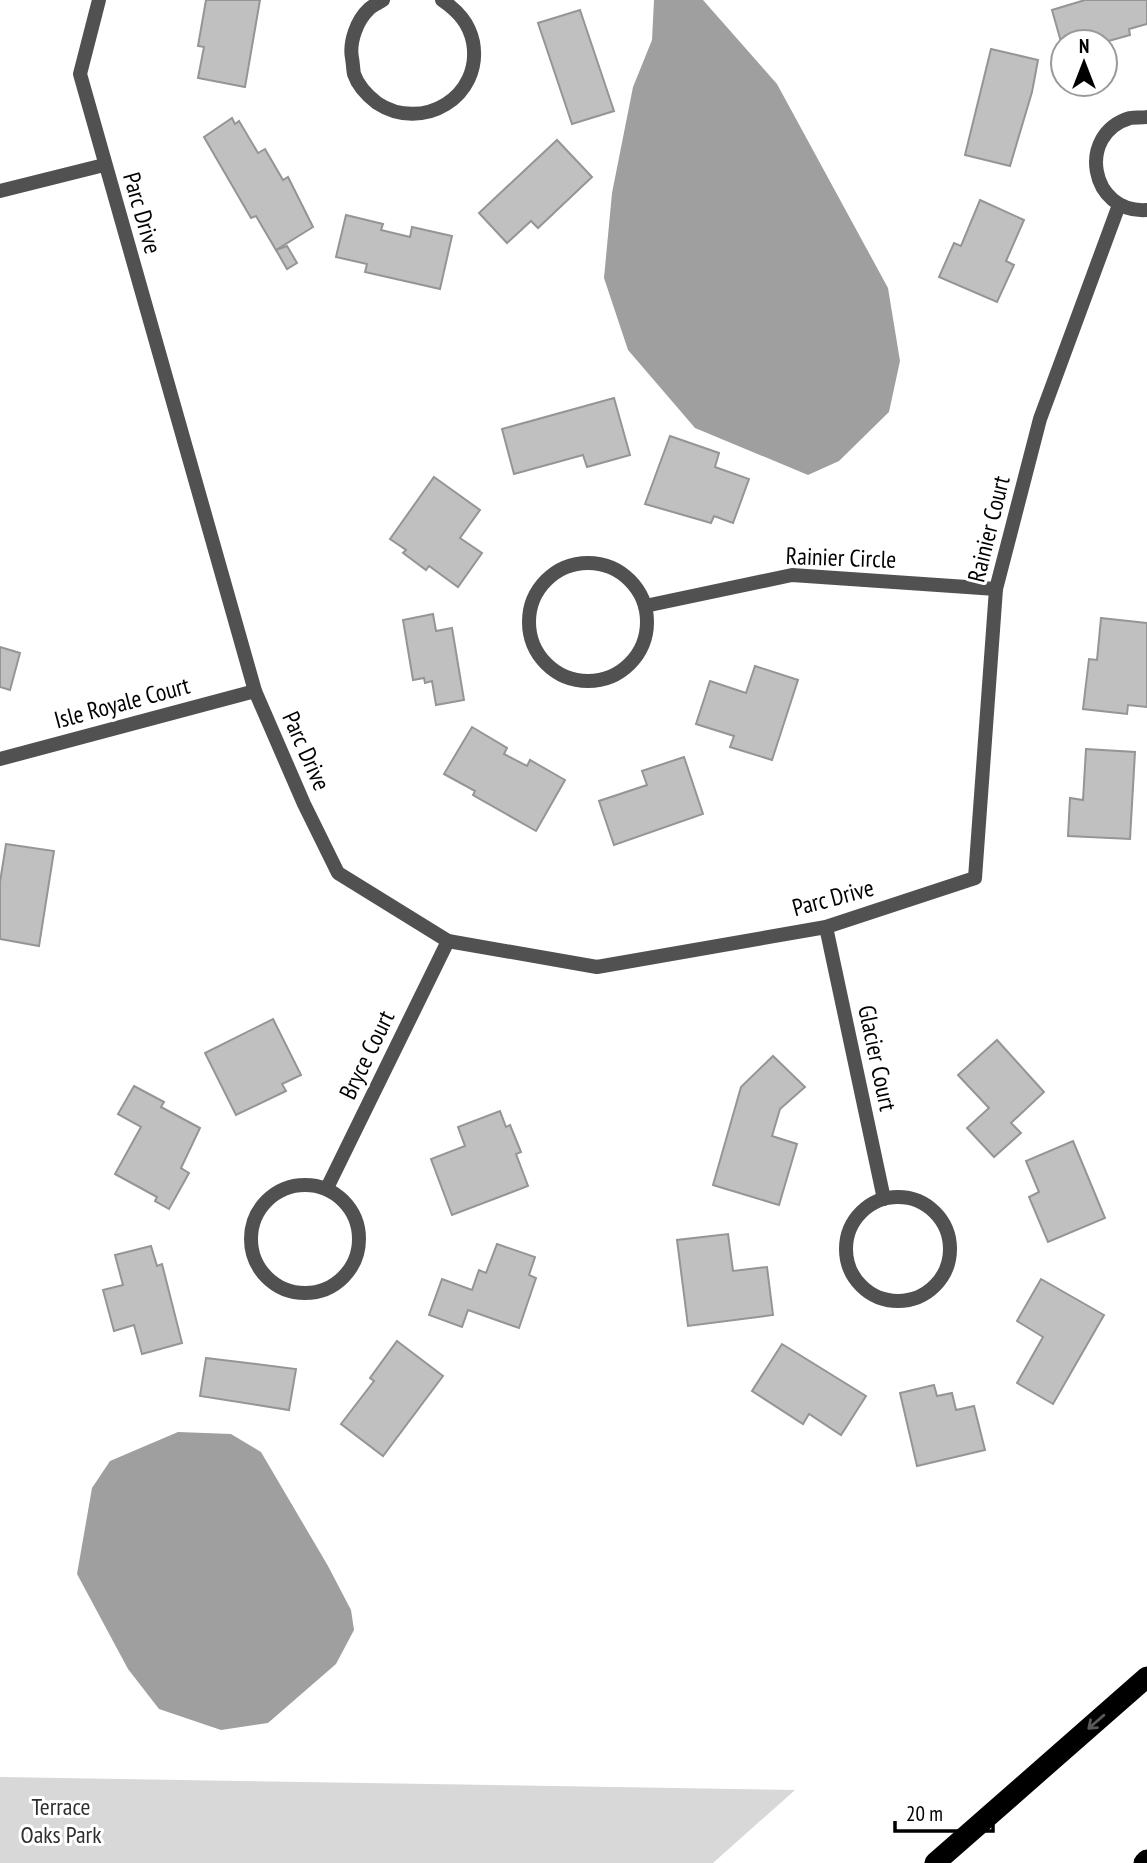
<svg xmlns="http://www.w3.org/2000/svg" width="1147" height="1863" font-family="'PT Sans Narrow',sans-serif">
  <style>
    .green { fill: #d8d8d8 }
    .water { fill: #9f9f9f }
    .building { fill: #c0c0c0; stroke: #959595; stroke-width: 2 }
    .lines { fill: none; stroke-linecap: round; stroke-linejoin: round }
    .street { stroke: #515151; stroke-width: 14 }
    .highway { stroke: #000; stroke-width: 21 }
    .oneway { stroke: #595959 }
    .labels { text-anchor: middle; stroke-width: 6; stroke-linejoin: round; paint-order: stroke }
    .street-label { font-size: 24px; fill: #000; stroke: #fff }
    .park-label { font-size: 24px; fill: #2f2f2f; stroke: #fff }
  </style>
  <rect width="100%" height="100%" fill="#fff"/>
  <path class="green" d="M0 1777 795 1790 713 1863H0Z"/>
  <g class="water">
    <path d="M654 0H703L777 84 888 288 900 361 889 412 839 461 808 475 695 428 628 350 604 278 612 193 633 87 652 40Z"/>
    <path d="M178 1432 231 1434 261 1452 328 1566 351 1610 354 1630 336 1664 268 1723 221 1730 159 1709 128 1669 77 1574 92 1488 110 1461Z"/>
  </g>
  <g class="building">
    <path d="M206 0H260L245 87 198 78 204 47 198 46Z"/>
    <path d="M1085 0H1147V24L1129 29 1130 35 1105 42H1063V49L1052 10Z"/>
    <path d="M580 10 614 111 572 124 538 23Z"/>
    <path d="M991 49 1038 60 1032 92 1010 166 965 155Z"/>
    <path d="M232 118 235 124 239 121 258 153 265 149 283 180 288 177 313 227 276 250 256 216 251 218 204 137Z"/>
    <path d="M557 140 592 177 538 228 531 221 507 243 479 213Z"/>
    <path d="M980 200 1024 220 1006 261 1014 265 997 302 939 277 954 243 961 246Z"/>
    <path d="M346 215 383 224 381 230 410 237 412 227 452 236 440 289 365 272 367 264 336 257Z"/>
    <path d="M287 246 297 263 287 269 276 250Z"/>
    <path d="M614 398 630 455 587 467 583 455 514 474 502 429Z"/>
    <path d="M670 436 719 453 715 467 749 479 733 523 714 516 711 523 645 504Z"/>
    <path d="M434 477 480 510 460 538 482 553 458 587 429 566 426 570 403 553 406 550 390 539Z"/>
    <path d="M433 614 436 631 452 628 464 700 436 705 432 681 425 683 424 678 413 680 403 620Z"/>
    <path d="M1101 618 1147 623V707L1128 705 1127 714 1083 709 1089 659 1097 660Z"/>
    <path d="M0 647 20 653 10 690 0 687Z"/>
    <path d="M755 666 798 680 772 760 730 747 734 736 696 724 710 681 746 693Z"/>
    <path d="M472 727 507 748 504 754 527 766 530 760 565 780 536 831 473 795 475 791 444 774Z"/>
    <path d="M1086 749 1135 752 1130 839 1068 836 1070 798 1083 800Z"/>
    <path d="M684 757 703 814 614 845 599 801 647 785 642 771Z"/>
    <path d="M6 844 54 851 39 946 0 939V882Z"/>
    <path d="M273 1019 301 1075 282 1084 286 1091 236 1115 205 1053Z"/>
    <path d="M997 1040 1044 1092 1011 1123 1021 1133 994 1157 967 1128 989 1108 958 1075Z"/>
    <path d="M773 1056 805 1087 780 1109 772 1136 797 1144 779 1205 713 1185 741 1087Z"/>
    <path d="M134 1086 164 1102 161 1107 200 1128 181 1168 189 1173 169 1209 155 1201 157 1197 115 1174 141 1127 118 1114Z"/>
    <path d="M500 1111 506 1127 510 1125 521 1152 516 1154 528 1186 452 1215 431 1159 465 1146 458 1127Z"/>
    <path d="M1073 1141 1105 1218 1048 1242 1029 1197 1039 1192 1026 1161Z"/>
    <path d="M728 1234 733 1271 767 1267 773 1315 688 1326 677 1240Z"/>
    <path d="M497 1244 535 1257 529 1275 536 1278 519 1328 468 1310 462 1327 429 1315 442 1279 472 1290 479 1270 486 1273Z"/>
    <path d="M151 1246 157 1266 162 1264 182 1343 142 1354 134 1325 114 1331 103 1290 123 1285 115 1255Z"/>
    <path d="M1041 1279 1104 1315 1053 1404 1017 1383 1043 1337 1017 1321Z"/>
    <path d="M397 1341 443 1376 383 1456 341 1424 374 1381 370 1378Z"/>
    <path d="M782 1344 866 1396 841 1435 809 1414 803 1424 752 1391Z"/>
    <path d="M206 1358 296 1369 289 1410 200 1396Z"/>
    <path d="M934 1385 937 1396 952 1393 956 1410 974 1406 985 1450 917 1466 900 1393Z"/>
  </g>
  <g class="lines">
    <g class="street">
      <path d="M99 0 80 74 255 691 304 804 338 873 448 941 597 967 826 927 975 878 996 589 1040 419 1119 205"/>
      <path d="M383 0C379 3 373 5 369 9 357 20 349 42 352 58 353 63 353 69 354 74 358 86 368 96 377 103 422 133 483 97 473 42 469 23 458 11 442 0"/>
      <path d="M1147 117C1142 118 1135 117 1130 118 1076 134 1090 214 1147 210"/>
      <path d="M0 191 104 165"/>
      <circle cx="588" cy="622" r="59"/>
      <path d="M645 606 792 575 996 589"/>
      <path d="M0 759 255 691"/>
      <path d="M826 927 884 1199"/>
      <circle cx="305" cy="1239" r="54"/>
      <path d="M327 1188 448 941"/>
      <circle cx="898" cy="1249" r="52"/>
    </g>
    <g class="highway">
      <path d="M935 1863 1147 1677"/>
      <path d="M1144 1863 1147 1860"/>
    </g>
  </g>
  <defs><path id="oneway-shaft" d="M-6 0H5M1.5-3L5.5 0L1.5 3" fill="none" stroke-width="1.6" stroke-linecap="round" stroke-linejoin="round" transform="scale(1.75)"/></defs>
  <use class="oneway" href="#oneway-shaft" transform="translate(1096 1722) rotate(139)"/>
  <g class="labels">
    <g class="street-label">
      <text transform="translate(142 213) rotate(74)" y="8">Parc Drive</text>
      <text transform="translate(989 529) rotate(-76)" y="8">Rainier Court</text>
      <text transform="translate(841 558) rotate(2)" y="8">Rainier Circle</text>
      <text transform="translate(122 703) rotate(-15)" y="8">Isle Royale Court</text>
      <text transform="translate(306 751) rotate(66)" y="8">Parc Drive</text>
      <text transform="translate(833 898) rotate(-15)" y="8">Parc Drive</text>
      <text transform="translate(367 1055) rotate(-64)" y="8">Bryce Court</text>
      <text transform="translate(877 1058) rotate(78)" y="8">Glacier Court</text>
    </g>
    <g class="park-label">
      <text x="61" y="1815">Terrace<tspan x="61" dy="28">Oaks Park</tspan></text>
    </g>
  </g>
  <g transform="translate(1084 63)"><circle r="33" fill="#ffffff" stroke="#999999" stroke-width="2"/>
  <path d="M0-5L12 26L0 18L-12 26Z" fill="#000000"/>
  <text y="-10" font-size="19" font-weight="bold" text-anchor="middle" fill="#000000">N</text>
  </g>
  <path d="M895 1821v10h98v-10" fill="none" stroke="#000000" stroke-width="3.5"/>
  <text x="906" y="1821" font-size="21" fill="#000000" stroke="#ffffff" stroke-width="5" paint-order="stroke">20 m</text>
</svg>
